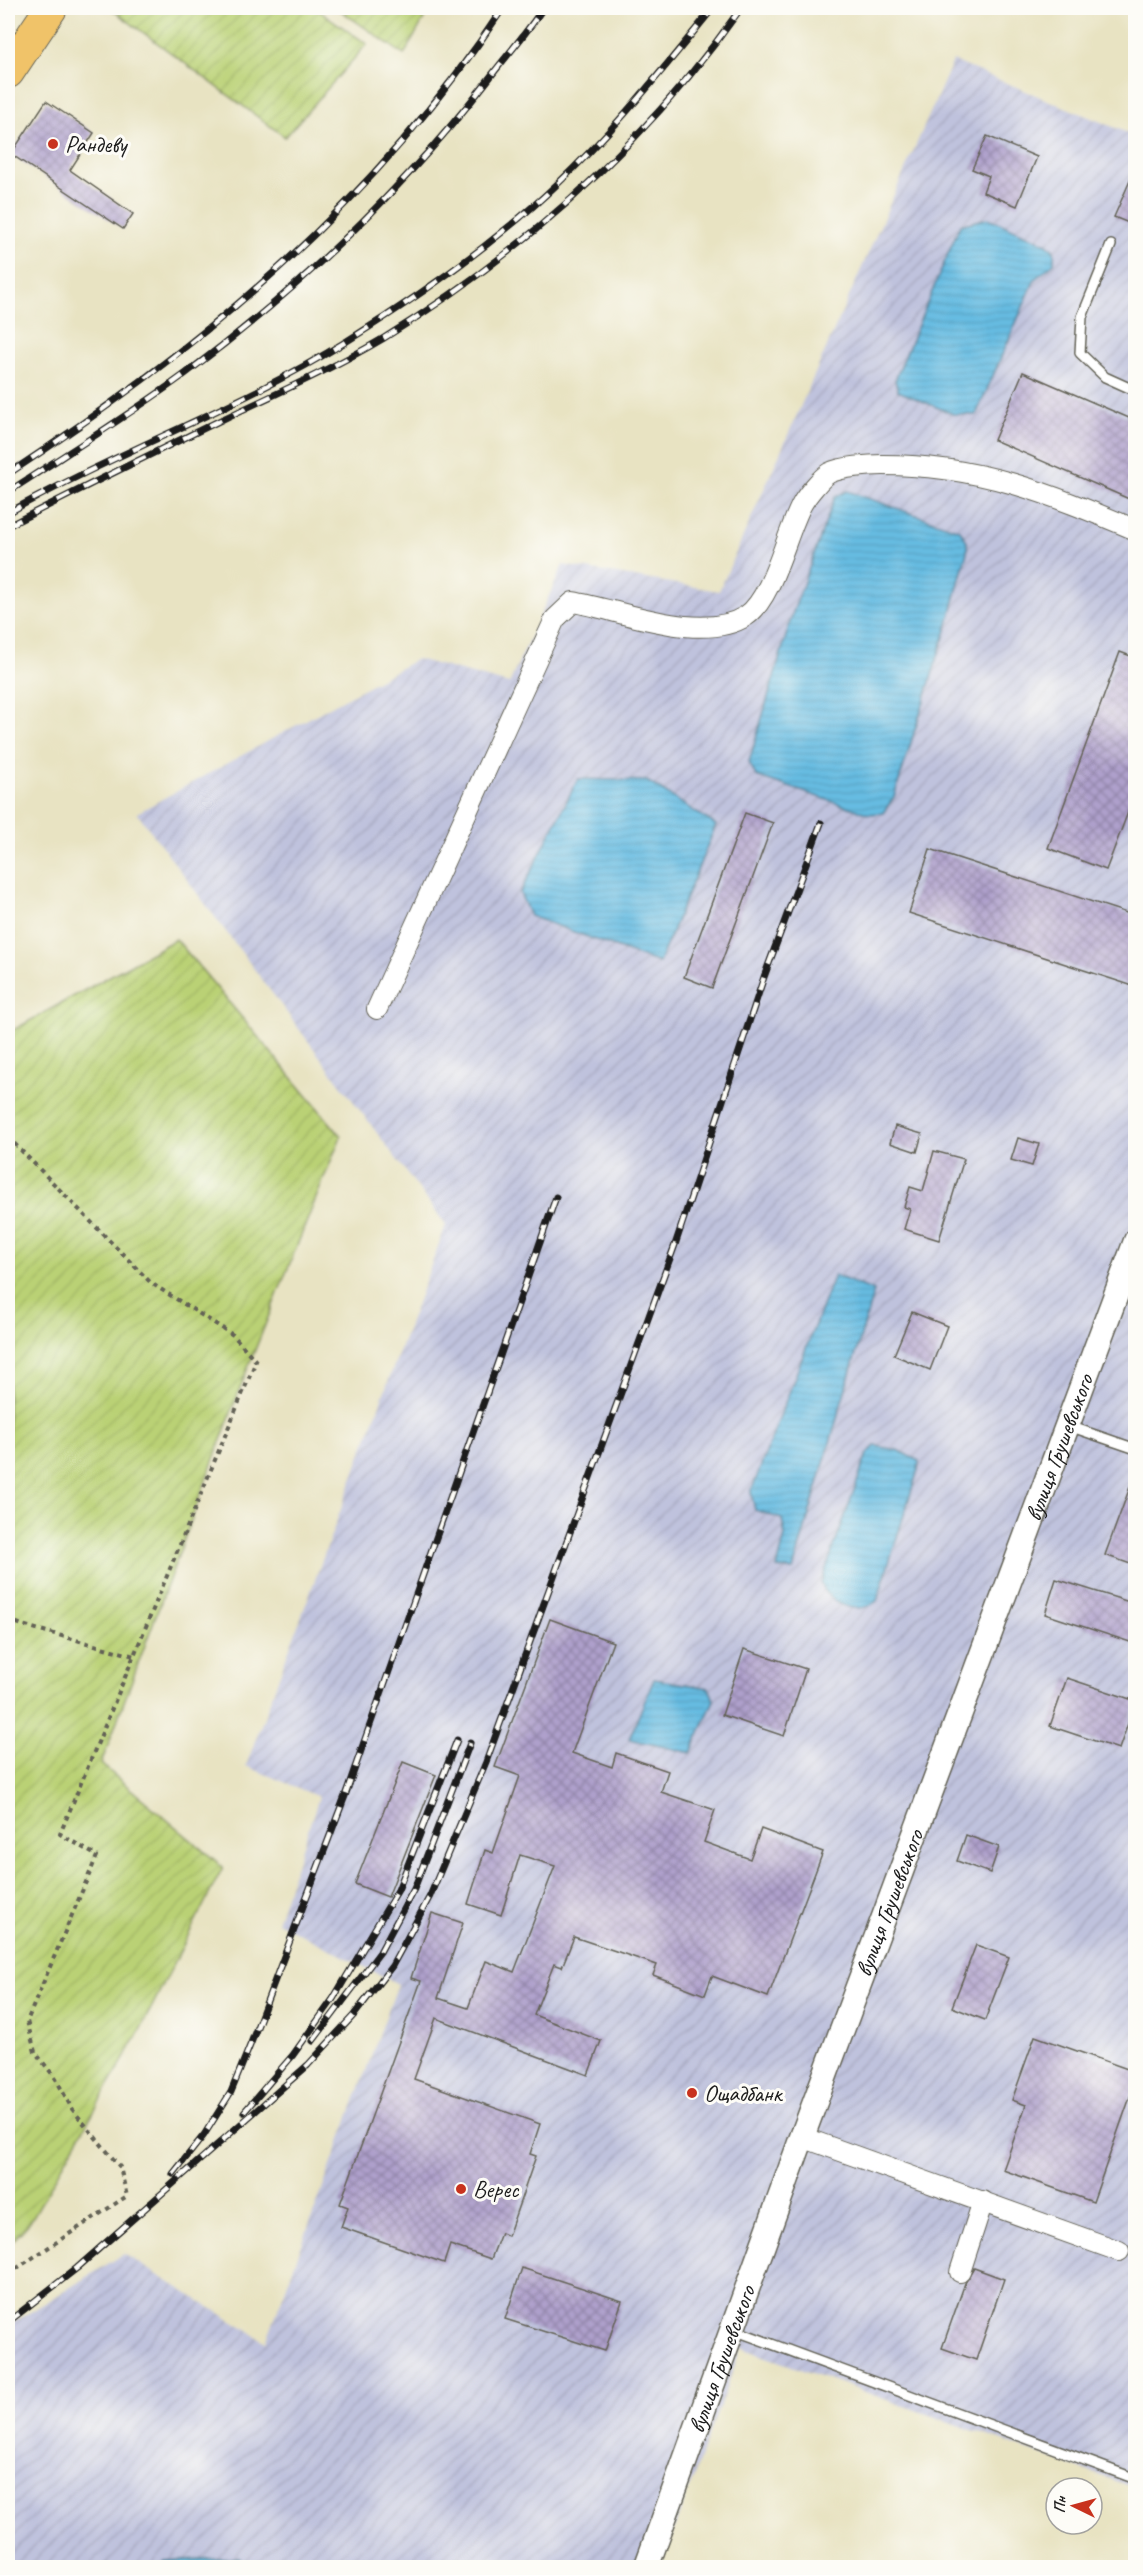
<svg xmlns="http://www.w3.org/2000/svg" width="1143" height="2575" font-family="Caveat,sans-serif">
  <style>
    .industrial { fill: url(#industrial-furrows) }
    .garden { fill: url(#garden-furrows); stroke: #6b7648; stroke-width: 1.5 }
    .water { fill: url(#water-rules); stroke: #416c7f; stroke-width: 1.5 }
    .building { fill: url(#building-cross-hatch) }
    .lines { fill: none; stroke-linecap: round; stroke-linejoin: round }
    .service-casing { stroke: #636256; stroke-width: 12 }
    .minor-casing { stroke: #636256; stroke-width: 22 }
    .tertiary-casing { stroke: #636256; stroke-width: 27 }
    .trunk-casing { stroke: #636256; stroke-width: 34 }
    .path { stroke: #636256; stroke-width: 4; stroke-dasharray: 4.5 4.5; stroke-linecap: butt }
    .service { stroke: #fff; stroke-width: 9 }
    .minor { stroke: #fff; stroke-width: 20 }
    .tertiary { stroke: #fff; stroke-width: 24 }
    .trunk { stroke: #f0c369; stroke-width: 32 }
    .rail-casing { stroke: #1c1c1c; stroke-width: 7 }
    .rail { stroke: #fdfcf7; stroke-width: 4.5; stroke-dasharray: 14; stroke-linecap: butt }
    .poi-dot { fill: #c8321e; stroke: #fdfcf7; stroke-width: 2 }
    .labels { text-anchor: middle; stroke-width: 6; stroke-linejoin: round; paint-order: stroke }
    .poi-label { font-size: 24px; fill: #1c1c1c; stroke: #fdfcf7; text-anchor: start }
    .street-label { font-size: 24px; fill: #1c1c1c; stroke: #fdfcf7 }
  </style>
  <defs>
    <pattern id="industrial-furrows" width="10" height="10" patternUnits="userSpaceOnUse" patternTransform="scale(1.5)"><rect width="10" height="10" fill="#bfc2dd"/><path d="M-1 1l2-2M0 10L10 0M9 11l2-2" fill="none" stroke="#a4a6bd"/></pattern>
    <pattern id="garden-furrows" width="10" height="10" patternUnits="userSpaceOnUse" patternTransform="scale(1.5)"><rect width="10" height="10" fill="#bad175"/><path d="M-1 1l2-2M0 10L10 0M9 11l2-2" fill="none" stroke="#9fb365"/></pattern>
    <pattern id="water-rules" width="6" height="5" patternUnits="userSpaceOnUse" patternTransform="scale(1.5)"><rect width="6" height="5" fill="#66bce2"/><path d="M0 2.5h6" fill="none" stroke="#58a1c1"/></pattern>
    <pattern id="building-cross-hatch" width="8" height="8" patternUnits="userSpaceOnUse" patternTransform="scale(1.5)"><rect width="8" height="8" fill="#afa0cc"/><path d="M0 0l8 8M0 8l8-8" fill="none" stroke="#8e82a5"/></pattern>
  </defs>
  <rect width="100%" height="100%" fill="#fdfcf7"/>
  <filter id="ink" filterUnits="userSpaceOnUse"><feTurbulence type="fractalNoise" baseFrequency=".0167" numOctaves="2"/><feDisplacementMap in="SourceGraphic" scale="12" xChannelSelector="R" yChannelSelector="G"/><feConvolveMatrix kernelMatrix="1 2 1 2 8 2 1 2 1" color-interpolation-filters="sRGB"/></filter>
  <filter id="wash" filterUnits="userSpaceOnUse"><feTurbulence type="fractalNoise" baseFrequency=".008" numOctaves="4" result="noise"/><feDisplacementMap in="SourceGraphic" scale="24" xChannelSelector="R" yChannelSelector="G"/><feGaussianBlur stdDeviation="1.35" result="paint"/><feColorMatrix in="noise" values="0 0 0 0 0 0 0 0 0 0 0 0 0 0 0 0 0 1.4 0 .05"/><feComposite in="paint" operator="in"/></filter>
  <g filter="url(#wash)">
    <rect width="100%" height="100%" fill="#e8e3c2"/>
    <path class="industrial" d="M953 61 1135 136V2488L741 2348 660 2567 8 2568V2326L124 2254 266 2342 398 1984 277 1922 319 1797 246 1766 446 1225 137 813 417 659 509 684 563 565 719 591Z"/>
    <g class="garden">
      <path d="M110 8H315L367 44 285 137Z"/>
      <path d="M337 8H430L404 55Z"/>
      <path d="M176 939 341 1136 245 1375 101 1764 223 1867 136 2038 30 2222 8 2246V1033Z"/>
    </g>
    <g class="water">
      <path d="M988 218 1047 244 1054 251V263L1035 279 976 415 953 414 898 391 895 380 960 225Z"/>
      <path d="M847 491 960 530 967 541V552L948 624 894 797 883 813 869 814 756 776 749 762 793 612 835 497Z"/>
      <path d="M578 779 647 781 716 825 659 963 530 916 520 893Z"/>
      <path d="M834 1275 874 1291 793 1570 777 1568 785 1536 782 1519 755 1510 751 1492Z"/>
      <path d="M875 1446 897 1450 919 1461 918 1470 877 1601C857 1616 830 1605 821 1583L867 1454Z"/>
      <path d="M654 1679 709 1688 714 1700 691 1753 629 1739Z"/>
      <path d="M239 2557 248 2567H159L165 2561Z"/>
    </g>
    <g id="blocks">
      <g class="building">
        <path d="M46 101 94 133 70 170 133 214 123 229 11 154Z"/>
        <path d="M987 136 1037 157 1017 206 983 192 989 176 972 169Z"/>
        <path d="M1136 167V226L1114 217Z"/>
        <path d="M1023 372 1136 421V502L994 440Z"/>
        <path d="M1120 652 1136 658V791L1106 870 1048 848Z"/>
        <path d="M745 813 773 823 712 988 684 977Z"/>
        <path d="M930 849 1136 916V987L909 913Z"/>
        <path d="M895 1126 922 1134 917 1152 890 1143Z"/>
        <path d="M1018 1138 1039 1144 1032 1166 1011 1160Z"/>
        <path d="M934 1151 964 1159 939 1240 904 1229 910 1209 904 1207 910 1187 923 1191Z"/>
        <path d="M912 1312 947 1326 930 1370 894 1355Z"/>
        <path d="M1134 1476 1136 1477V1566L1105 1555Z"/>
        <path d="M1056 1579 1136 1604V1644L1045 1614Z"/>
        <path d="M550 1619 613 1642 572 1753 612 1767 616 1753 668 1771 661 1792 715 1810 704 1842 750 1859 761 1829 823 1852 768 1997 712 1976 705 1995 653 1975 657 1965 574 1937 562 1967 554 1964 534 2015 601 2041 588 2075 436 2018 414 2079 540 2124 530 2154 536 2156 508 2236 501 2233 491 2259 450 2245 444 2263 341 2227 348 2207 340 2204 421 1981 411 1978 432 1913 463 1923 438 1998 468 2008 486 1961 514 1972 555 1866 520 1855 501 1915 468 1904 485 1850 493 1853 520 1776 495 1767Z"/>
        <path d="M744 1649 806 1669 784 1736 722 1715Z"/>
        <path d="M1067 1678 1136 1701 1119 1749 1050 1726Z"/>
        <path d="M403 1762 436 1775 388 1897 355 1884Z"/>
        <path d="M966 1835 999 1847 990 1873 957 1861Z"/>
        <path d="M976 1945 1009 1957 985 2020 952 2007Z"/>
        <path d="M1035 2036 1136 2072V2080L1093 2202 1003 2170 1026 2105 1012 2100Z"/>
        <path d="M522 2268 622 2301 605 2351 505 2319Z"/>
        <path d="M974 2268 1004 2279 976 2360 942 2348 965 2283Z"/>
      </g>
    </g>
  </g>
  <g filter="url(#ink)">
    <use href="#blocks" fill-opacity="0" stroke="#636256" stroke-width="1.5"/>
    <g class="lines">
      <defs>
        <g id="service">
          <path d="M1111 245 1082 317 1080 353 1105 377 1136 391"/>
          <path d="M1069 1426 1136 1449"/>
          <path d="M734 2330 1136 2479"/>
        </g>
        <g id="minor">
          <path d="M377 1009 555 619 573 602C621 610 702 644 746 616 773 598 786 533 802 504 807 495 821 478 829 473 841 467 870 465 883 465 980 465 1048 493 1136 530"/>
          <path d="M802 2137 1119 2251"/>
          <path d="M960 2272 983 2201"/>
        </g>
        <g id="tertiary">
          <path id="s1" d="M646 2568 802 2137 1136 1241"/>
        </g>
        <path id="trunk" d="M8 72 51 8"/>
      </defs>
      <use href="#service" class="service-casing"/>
      <use href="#minor" class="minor-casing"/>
      <use href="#tertiary" class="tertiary-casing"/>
      <use href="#trunk" class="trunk-casing"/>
      <g class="path">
        <path d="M8 1137 151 1283 233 1335 256 1361 60 1834 97 1856 27 2021 35 2052 56 2079 72 2109 120 2167 127 2196 8 2274"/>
        <path d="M8 1619 22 1625 134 1656"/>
      </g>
      <use href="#service" class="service"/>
      <use href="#minor" class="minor"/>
      <use href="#tertiary" class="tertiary"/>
      <use href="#trunk" class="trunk"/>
      <defs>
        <g id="rail">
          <path d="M8 474C203 346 373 205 503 8"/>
          <path d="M8 492C67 453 128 416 185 374 299 289 401 192 488 80 506 56 527 33 543 8"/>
          <path d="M8 513C118 451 239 408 347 341 402 307 456 270 506 229 585 166 650 86 713 8"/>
          <path d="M8 526C78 490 149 455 221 420 275 394 332 369 384 338 524 252 647 142 741 8"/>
          <path d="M313 2041 380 1952 414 1889 470 1743"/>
          <path d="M244 2112 293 2055 333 1999 398 1890 457 1740"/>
          <path d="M173 2174 204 2135 231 2092 251 2043 345 1796 556 1197"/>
          <path d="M8 2322 77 2268 308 2065 354 2015 392 1966 430 1896 486 1762 676 1242 764 977 821 823"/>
        </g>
      </defs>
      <use href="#rail" class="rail-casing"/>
      <use href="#rail" class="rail"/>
    </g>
  </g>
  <g class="poi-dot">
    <circle cx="53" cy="144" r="6"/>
    <circle cx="692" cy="2093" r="6"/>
    <circle cx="461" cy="2189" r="6"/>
  </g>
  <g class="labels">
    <g class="poi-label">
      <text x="65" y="152">Рандеву</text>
      <text x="704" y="2101">Ощадбанк</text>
      <text x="473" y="2197">Верес</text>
    </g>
    <g class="street-label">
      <text dy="8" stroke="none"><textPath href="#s1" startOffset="1194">вулиця Грушевського</textPath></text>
      <text dy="8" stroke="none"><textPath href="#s1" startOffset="708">вулиця Грушевського</textPath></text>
      <text dy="8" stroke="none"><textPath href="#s1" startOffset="222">вулиця Грушевського</textPath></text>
    </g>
  </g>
  <rect width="1143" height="2575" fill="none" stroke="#fdfcf7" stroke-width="30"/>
  <g transform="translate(1074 2506) rotate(275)"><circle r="28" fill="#fdfcf7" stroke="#a3a29f" stroke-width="1.5"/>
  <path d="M0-4.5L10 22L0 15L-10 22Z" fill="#c8321e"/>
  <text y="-9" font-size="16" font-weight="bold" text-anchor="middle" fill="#1c1c1c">Пн</text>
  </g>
</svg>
